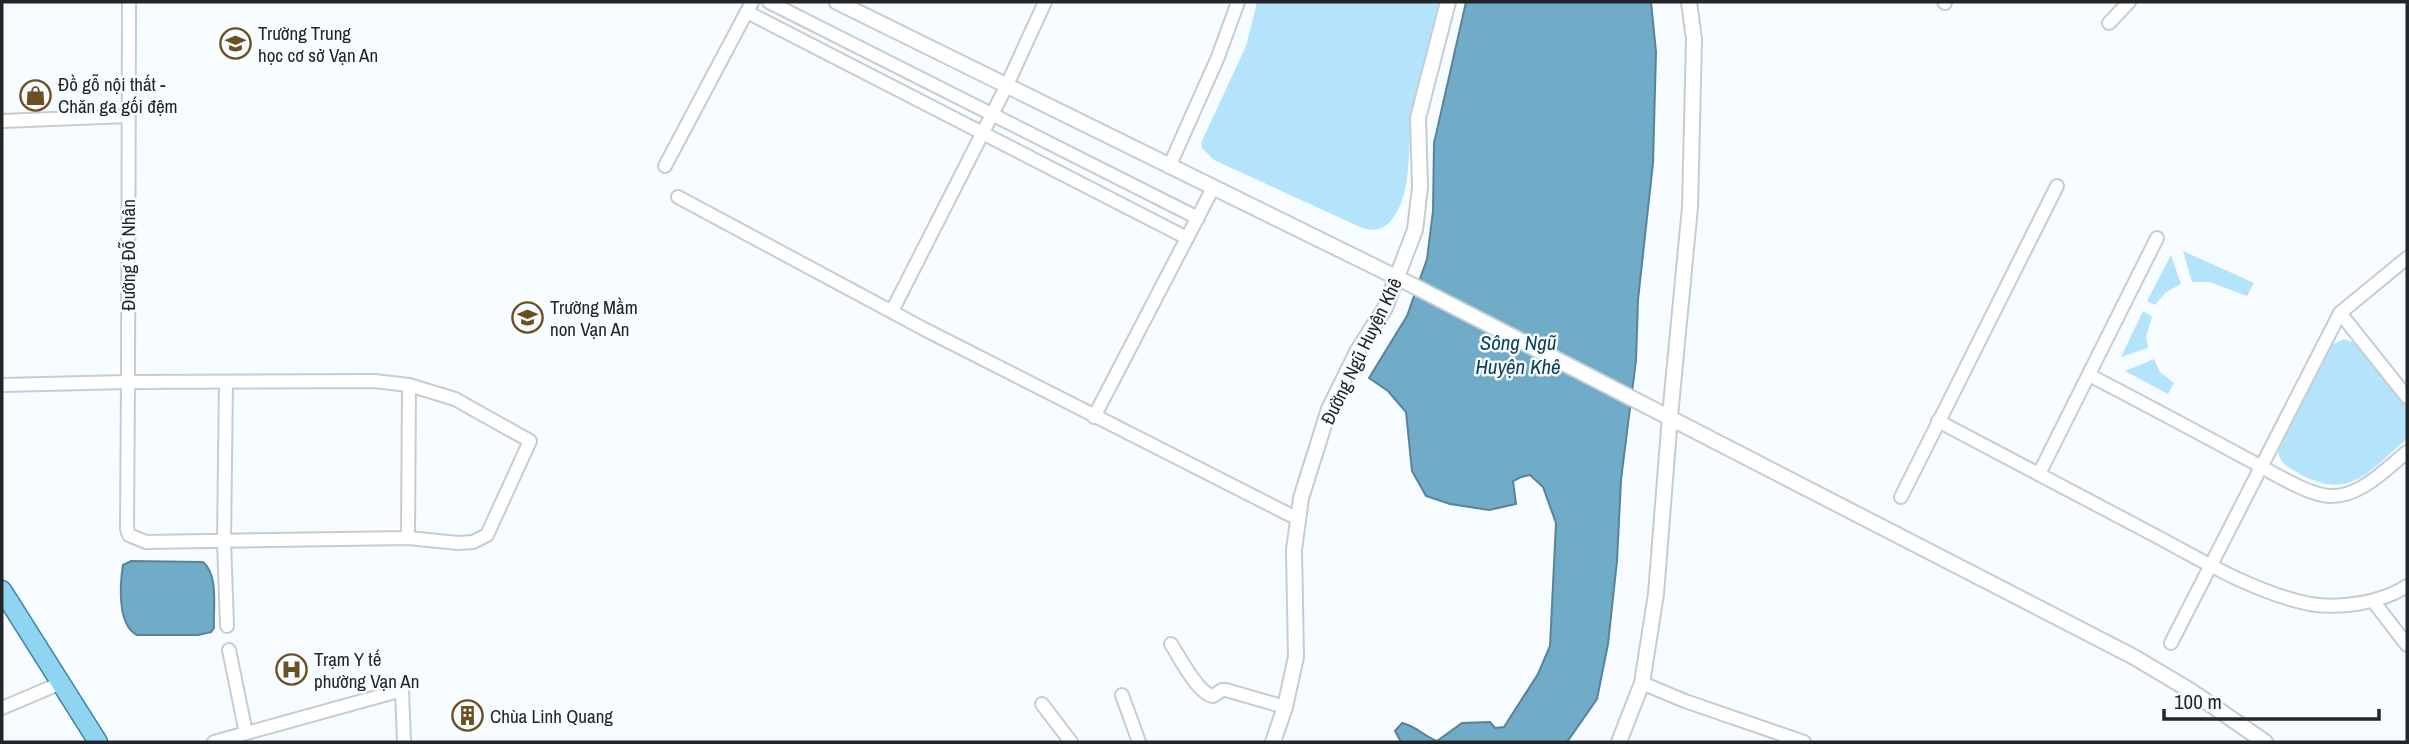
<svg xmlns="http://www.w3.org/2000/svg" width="2409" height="744" font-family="'Archivo Narrow',sans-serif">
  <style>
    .green { fill: #b4e4fc }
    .water { fill: #70abc8; stroke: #598398; stroke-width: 2 }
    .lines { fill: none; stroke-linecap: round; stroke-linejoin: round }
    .minor-casing { stroke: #c5cdd2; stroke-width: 16 }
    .tertiary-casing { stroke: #c5cdd2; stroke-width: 18 }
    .primary-casing { stroke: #3884a4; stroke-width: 21 }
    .minor { stroke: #fff; stroke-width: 12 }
    .tertiary { stroke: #fff; stroke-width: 14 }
    .primary { stroke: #8fd4f1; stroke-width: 18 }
    .labels { text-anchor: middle; stroke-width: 5; stroke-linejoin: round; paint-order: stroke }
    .poi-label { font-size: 19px; fill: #232628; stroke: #f6fcff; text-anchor: start }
    .street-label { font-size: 19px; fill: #232628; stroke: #f6fcff }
    .water-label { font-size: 21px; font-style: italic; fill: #0f4256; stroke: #f6fcff }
  </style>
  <rect width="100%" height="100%" fill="#f6fcff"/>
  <g class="green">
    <path d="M1257 2H1439C1430 39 1420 76 1413 113 1406 146 1414 190 1393 218 1383 231 1373 232 1360 227L1214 160 1202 148 1201 143 1246 46Z"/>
    <path d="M2183 251 2254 283 2247 296 2210 282H2192Z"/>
    <path d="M2171 255 2181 284 2166 292 2155 305 2147 301Z"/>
    <path d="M2143 311 2152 317 2146 337 2148 348 2121 357Z"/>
    <path d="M2344 339 2358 344 2407 408V439C2369 470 2351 502 2300 474 2287 466 2278 464 2278 447L2332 345Z"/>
    <path d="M2154 359 2160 372 2174 383 2168 394 2125 371Z"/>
  </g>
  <g class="water">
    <path d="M1466 2H1651L1656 52 1653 163 1638 300 1636 360 1621 480 1617 561 1608 644 1597 699 1567 742H1401L1395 731 1402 723C1416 726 1424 736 1437 741L1462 723 1490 722 1495 728 1504 727 1538 674 1550 646 1556 523 1543 487 1530 475 1521 477 1513 481 1516 504 1489 510 1450 504 1426 496 1412 471 1406 412 1388 391 1369 378 1407 316 1427 259 1433 211 1434 143Z"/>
    <path d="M131 561 203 562C219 575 213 609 214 628L211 632 198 635H137C117 625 120 584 123 565Z"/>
  </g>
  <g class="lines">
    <defs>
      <g id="minor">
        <path d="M769 2 1198 218"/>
        <path d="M1944 2 1945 3"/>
        <path d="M747 12 1187 238"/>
        <path d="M2109 23 2129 2"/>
        <path d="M2 121 127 116"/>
        <path d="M665 166 752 2"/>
        <path d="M1169 167 1218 57 1238 2"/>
        <path d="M678 197 924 329 1298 519"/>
        <path d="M892 311 1006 87 1045 2"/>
        <path d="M2340 313 2407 397"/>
        <path d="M2089 375C2143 403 2197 432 2251 461 2272 472 2306 494 2329 496 2359 498 2386 469 2407 452"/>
        <path d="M374 381 409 385 455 399 530 441 487 535 473 542 458 543 408 538 146 542 129 535 127 529 128 382Z"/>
        <path d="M226 382 224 541 227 626"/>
        <path d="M2 385 128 382 129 2"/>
        <path d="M1094 417 1213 188"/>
        <path d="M1938 421C2010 459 2082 497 2154 535 2203 561 2255 593 2310 604 2340 609 2381 603 2407 586"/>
        <path d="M2039 474 2157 238"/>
        <path d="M1901 497 2057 186"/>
        <path d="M408 538 409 385"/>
        <path d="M2373 601 2407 645"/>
        <path d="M2171 643 2340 313 2407 258"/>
        <path d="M1171 644C1180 658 1198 694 1213 696L1222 690H1226L1285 707"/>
        <path d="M229 650 246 733"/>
        <path d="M1642 683 1685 701 1804 742"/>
        <path d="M1122 695 1139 742"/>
        <path d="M1042 704 1071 742"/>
        <path d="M2 708 61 683"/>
        <path d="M214 742 402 690 404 742"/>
      </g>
      <g id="tertiary">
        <path d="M837 2 1414 286 2134 657 2191 691 2265 742"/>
        <path d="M1273 742 1285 707 1296 657 1294 550 1301 498 1329 409 1358 350 1385 308 1415 230 1420 187 1418 118 1448 2"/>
        <path d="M1619 742 1642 683 1656 594 1670 416 1690 207 1694 39 1689 2"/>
      </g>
      <path id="primary" d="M2 590 98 742"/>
    </defs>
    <use href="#minor" class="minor-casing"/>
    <use href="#tertiary" class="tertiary-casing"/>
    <use href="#primary" class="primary-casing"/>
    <use href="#minor" class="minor"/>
    <use href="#tertiary" class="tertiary"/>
    <use href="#primary" class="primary"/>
  </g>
  <defs>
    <symbol id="school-ring" viewBox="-11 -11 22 22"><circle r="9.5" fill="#f6fcff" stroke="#6b5122" stroke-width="1.5"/><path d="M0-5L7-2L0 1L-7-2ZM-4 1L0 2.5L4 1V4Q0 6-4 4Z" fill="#6b5122"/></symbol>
    <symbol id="shop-ring" viewBox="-11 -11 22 22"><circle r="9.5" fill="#f6fcff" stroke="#6b5122" stroke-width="1.5"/><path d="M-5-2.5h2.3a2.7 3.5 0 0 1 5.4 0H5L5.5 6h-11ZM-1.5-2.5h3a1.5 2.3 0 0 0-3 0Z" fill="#6b5122"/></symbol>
    <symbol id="hospital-ring" viewBox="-11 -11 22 22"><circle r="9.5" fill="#f6fcff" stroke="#6b5122" stroke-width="1.5"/><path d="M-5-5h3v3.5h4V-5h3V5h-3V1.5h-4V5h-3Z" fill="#6b5122"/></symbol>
    <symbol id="building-ring" viewBox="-11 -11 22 22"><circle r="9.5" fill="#f6fcff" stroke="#6b5122" stroke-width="1.5"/><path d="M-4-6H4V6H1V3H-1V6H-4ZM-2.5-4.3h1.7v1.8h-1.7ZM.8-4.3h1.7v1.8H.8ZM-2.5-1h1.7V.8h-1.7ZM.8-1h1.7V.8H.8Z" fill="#6b5122"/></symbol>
  </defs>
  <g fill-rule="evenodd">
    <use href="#school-ring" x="218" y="26" width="35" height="35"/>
    <use href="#shop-ring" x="18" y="78" width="35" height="35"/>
    <use href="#school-ring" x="510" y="300" width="35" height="35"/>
    <use href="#hospital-ring" x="274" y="652" width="35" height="35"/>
    <use href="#building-ring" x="450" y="698" width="35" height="35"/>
  </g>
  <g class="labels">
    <g class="poi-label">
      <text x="258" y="40">Trường Trung<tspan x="258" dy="22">học cơ sở Vạn An</tspan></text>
      <text x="58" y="91">Đồ gỗ nội thất -<tspan x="58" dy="22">Chăn ga gối đệm</tspan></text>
      <text x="550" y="314">Trường Mầm<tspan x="550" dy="22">non Vạn An</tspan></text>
      <text x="314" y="666">Trạm Y tế<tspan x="314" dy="22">phường Vạn An</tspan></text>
      <text x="490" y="723">Chùa Linh Quang</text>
    </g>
    <g class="street-label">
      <text transform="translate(128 255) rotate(-90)" y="7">Đường Đỗ Nhân</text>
      <text transform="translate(1361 351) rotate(-64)" y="7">Đường Ngũ Huyện Khê</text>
    </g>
    <g class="water-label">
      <text x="1518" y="350">Sông Ngũ<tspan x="1518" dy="24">Huyện Khê</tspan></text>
    </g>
  </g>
  <rect width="2409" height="744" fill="none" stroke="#232628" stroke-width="7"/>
  <path d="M2164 709v10h215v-10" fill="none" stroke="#232628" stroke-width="3.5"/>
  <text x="2174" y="709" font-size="21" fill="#232628" stroke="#f6fcff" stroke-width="5" paint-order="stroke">100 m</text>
</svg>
